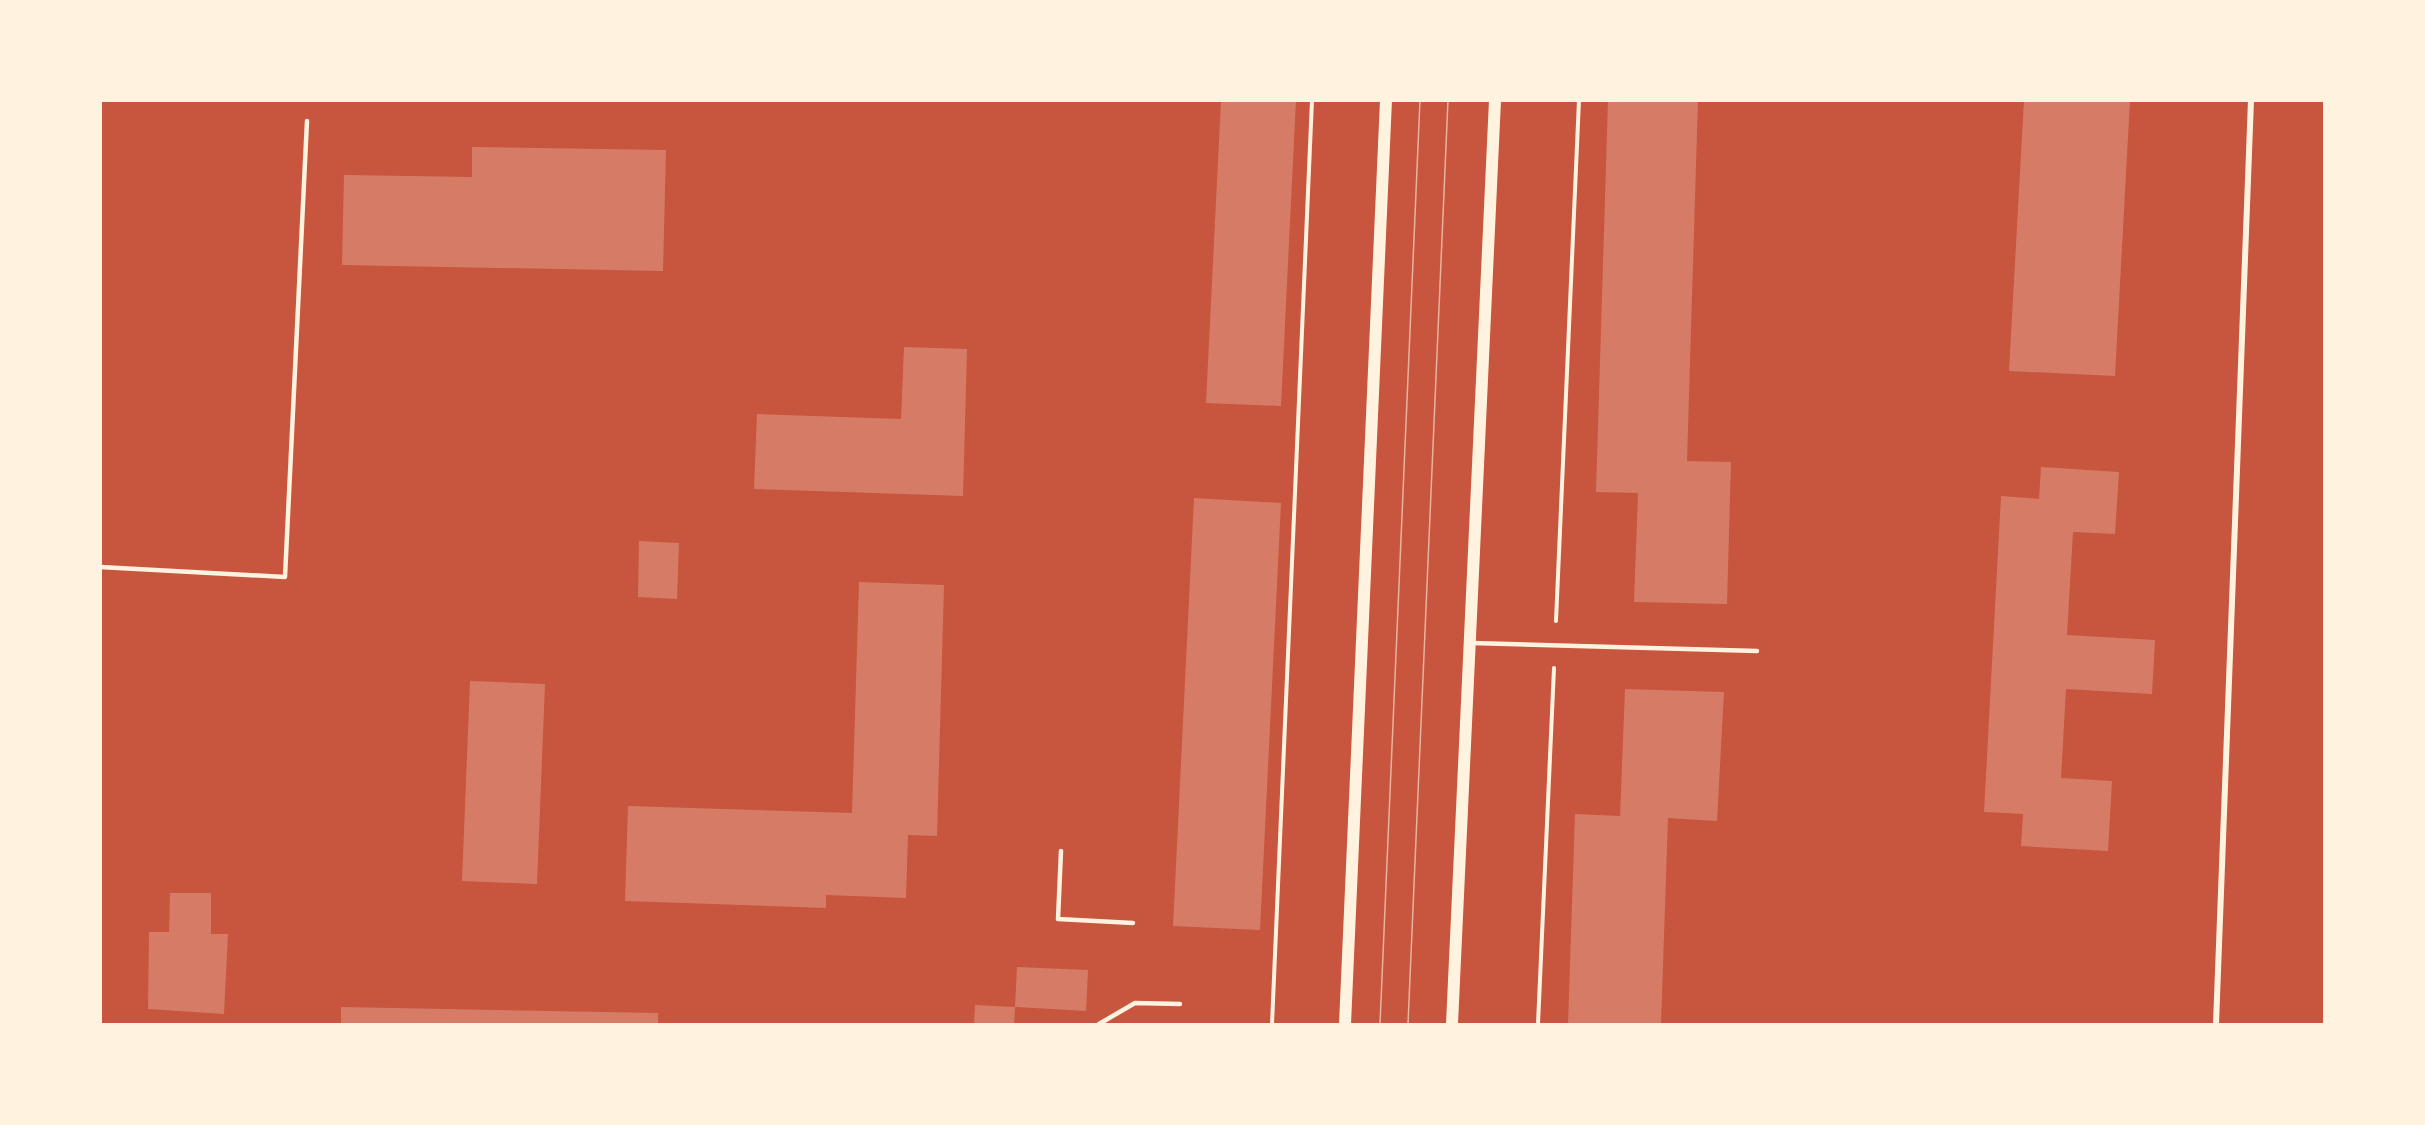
<svg xmlns="http://www.w3.org/2000/svg" width="2425" height="1125" font-family="Roboto,sans-serif">
  <style>
    .building { fill: #d67c66 }
    .lines { fill: none; stroke-linecap: round; stroke-linejoin: round }
    .path { stroke: #fff3e0; stroke-width: 4 }
    .service { stroke: #fff3e0; stroke-width: 4.5 }
    .minor { stroke: #fff3e0; stroke-width: 6 }
    .secondary { stroke: #fff3e0; stroke-width: 12 }
    .tram { stroke: #e9b49f; stroke-width: 1.5 }
  </style>
  <rect width="100%" height="100%" fill="#c8553d"/>
  <g class="building">
    <path d="M1221 100H1296L1281 406 1206 403Z"/>
    <path d="M1608 100H1698L1687 461 1731 462 1727 604 1634 602 1638 493 1596 492Z"/>
    <path d="M2024 100H2130L2115 376 2009 371Z"/>
    <path d="M472 147 666 150 663 271 342 265 344 175 472 177Z"/>
    <path d="M904 347 967 349 963 496 754 489 757 414 901 419Z"/>
    <path d="M2041 467 2119 472 2115 534 2073 532 2067 635 2155 640 2152 694 2066 689 2061 778 2112 781 2108 851 2021 846 2023 814 1984 812 2001 496 2039 499Z"/>
    <path d="M1194 498 1281 503 1260 930 1173 926Z"/>
    <path d="M639 541 679 543 677 599 638 597Z"/>
    <path d="M859 582 944 585 937 836 908 835 906 898 826 895V908L625 901 628 806 852 813Z"/>
    <path d="M470 681 545 684 537 884 462 881Z"/>
    <path d="M1625 689 1724 692 1717 821 1668 818 1661 1024H1568L1575 814 1620 816Z"/>
    <path d="M170 893H211V934H228L224 1014 148 1009 149 932H169Z"/>
    <path d="M1017 967 1088 970 1086 1011 1015 1007Z"/>
    <path d="M975 1005 1015 1007 1014 1024H974Z"/>
    <path d="M341 1007 658 1013V1024H341Z"/>
  </g>
  <g class="lines">
    <g class="path">
      <path d="M1556 621 1579 100"/>
      <path d="M1272 1024 1312 100"/>
      <path d="M1538 1024 1554 668"/>
    </g>
    <g class="service">
      <path d="M100 567 285 577 307 121"/>
      <path d="M1472 643 1757 651"/>
      <path d="M1061 851 1058 919 1133 923"/>
      <path d="M1099 1024 1135 1003 1180 1004"/>
    </g>
    <path class="minor" d="M2216 1024 2251 100"/>
    <g class="secondary">
      <path d="M1345 1024 1386 100"/>
      <path d="M1452 1024 1495 100"/>
    </g>
    <g class="tram">
      <path d="M1380 1024 1420 100"/>
      <path d="M1408 1024 1448 100"/>
    </g>
  </g>
  <rect width="2425" height="1125" fill="none" stroke="#fff3e0" stroke-width="204"/>
</svg>
